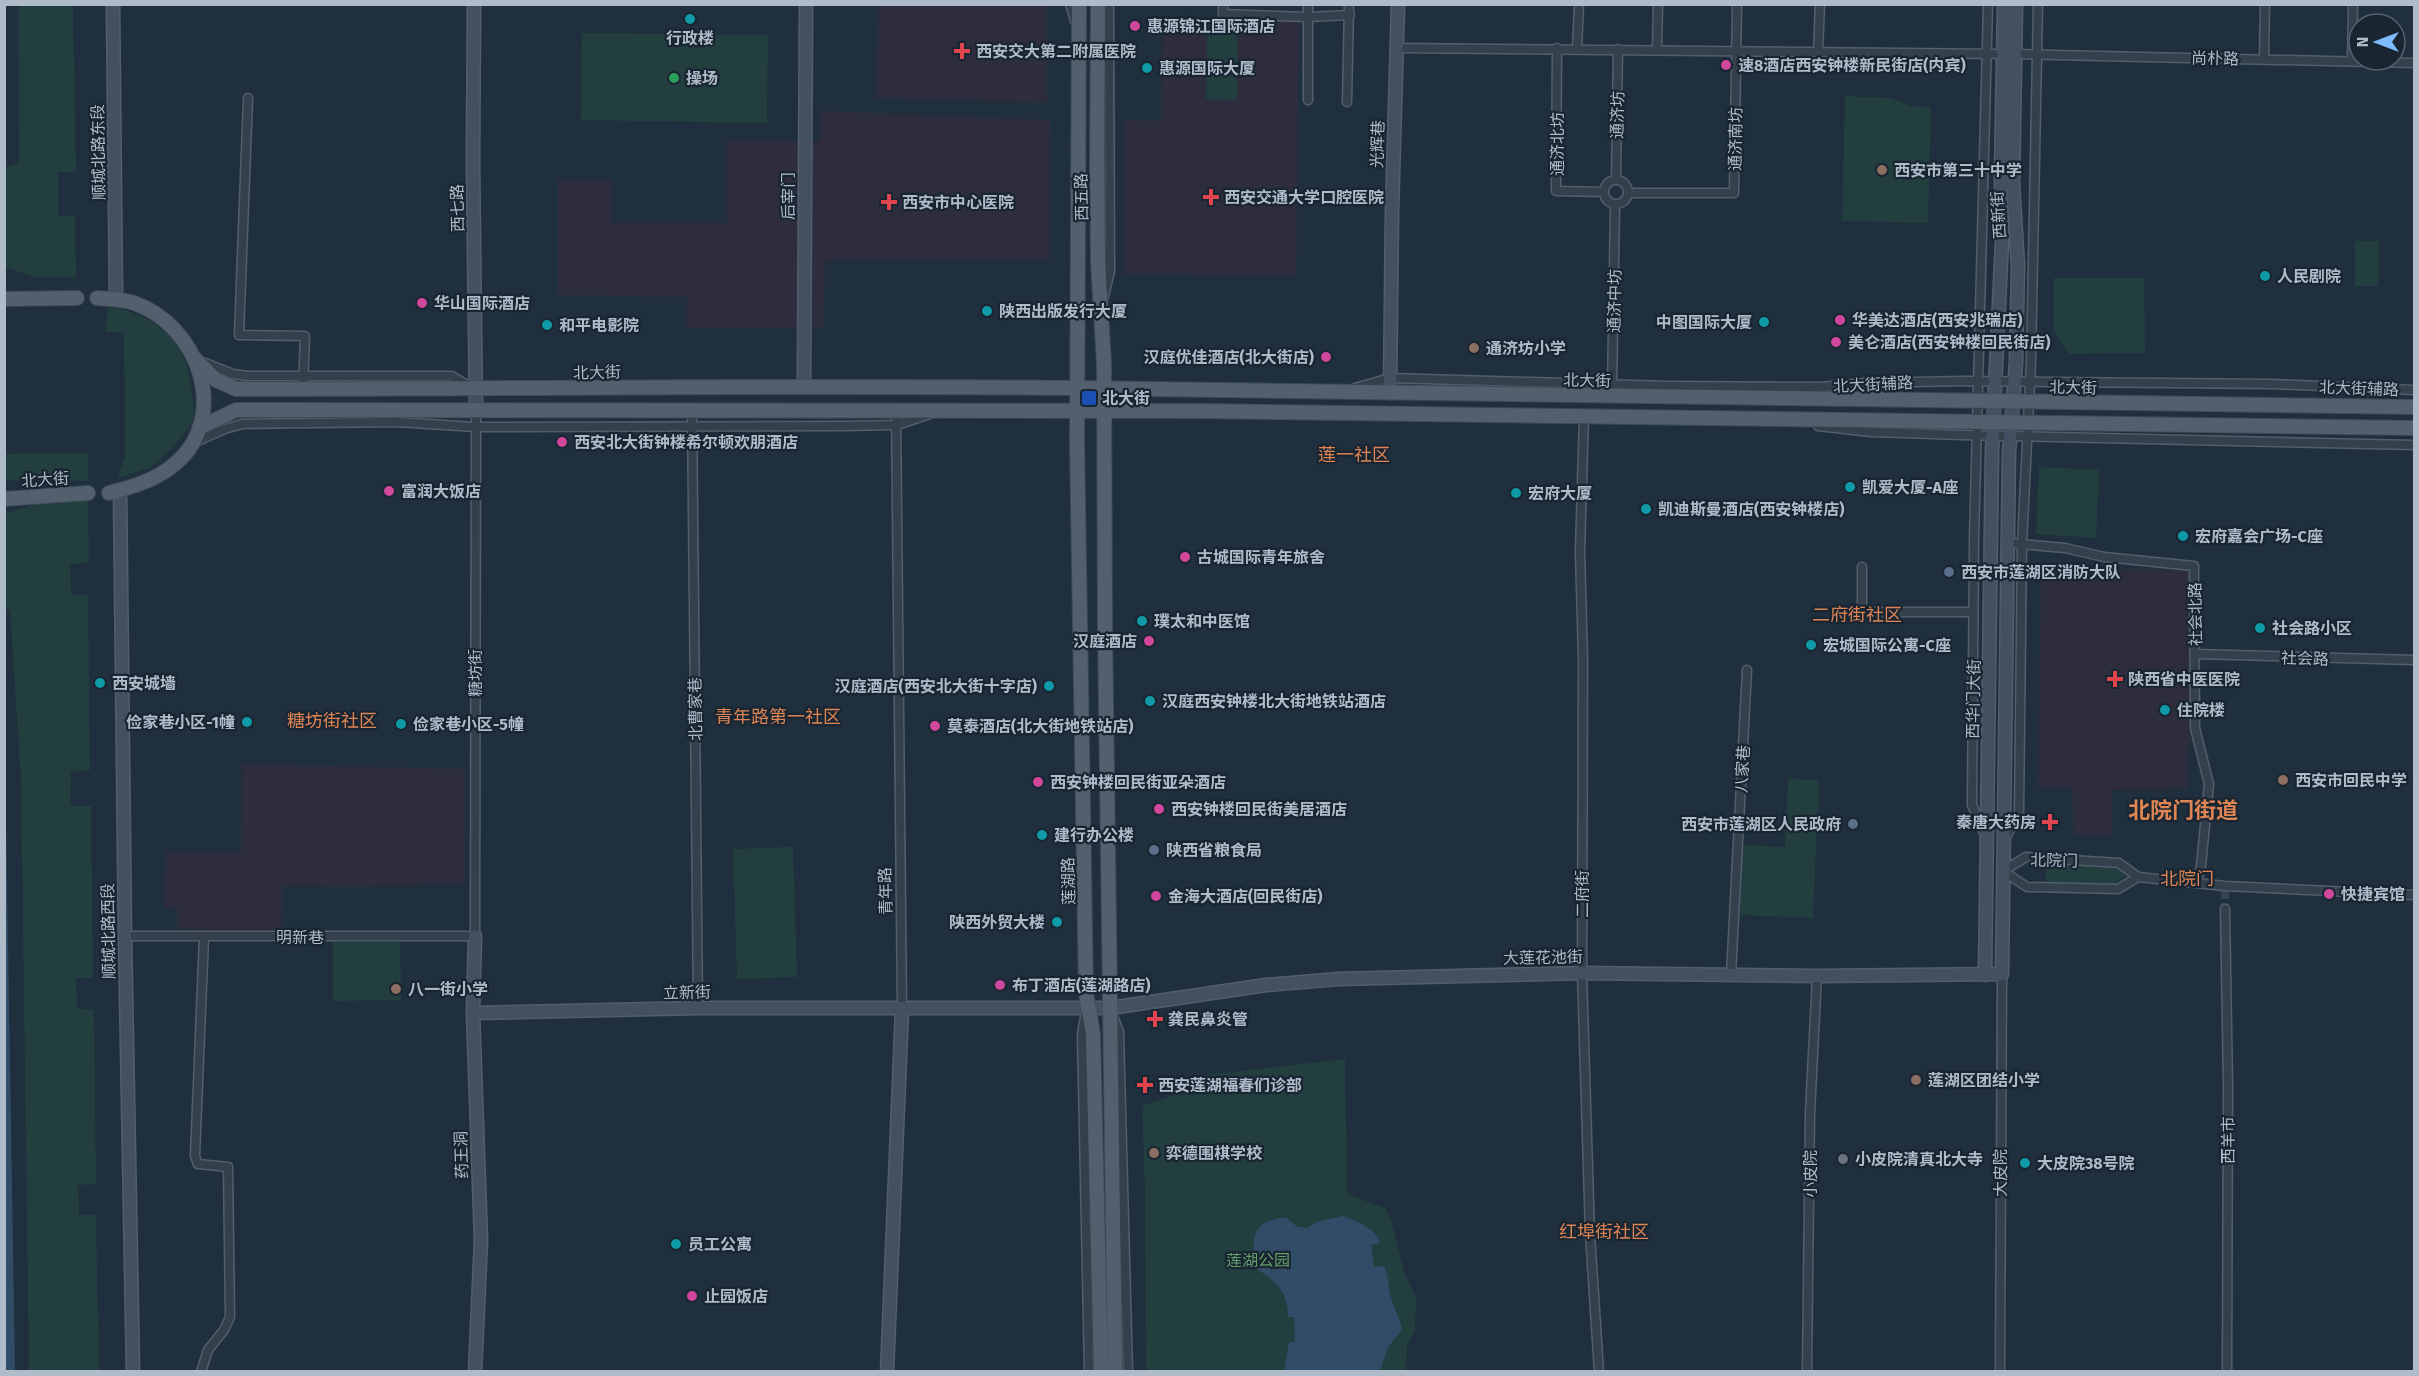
<svg xmlns="http://www.w3.org/2000/svg" width="2419" height="1376" font-family="'Fira Sans','Noto Sans SC',sans-serif">
  <style>
    .medical { fill: #2d2d3e }
    .green { fill: #223e3e }
    .water { fill: #314c67 }
    .lines { fill: none; stroke-linecap: round; stroke-linejoin: round }
    .street-tunnel { stroke: #354452; stroke-width: 8; stroke-dasharray: 8 4; stroke-linecap: butt }
    .street-casing { stroke: #525e6b; stroke-width: 11 }
    .secondary-casing { stroke: #525e6b; stroke-width: 15 }
    .primary-casing { stroke: #3d4a56; stroke-width: 16 }
    .street { stroke: #34414d; stroke-width: 8 }
    .secondary { stroke: #425061; stroke-width: 12 }
    .primary { stroke: #52606e; stroke-width: 14 }
    .culture-dot { fill: #0f9aa8; stroke: #192632; stroke-width: 2 }
    .hotel-dot { fill: #d1479c; stroke: #192632; stroke-width: 2 }
    .health-dot { fill: #e0444e; stroke: #192632; stroke-width: 2 }
    .leisure-dot { fill: #2e9e5b; stroke: #192632; stroke-width: 2 }
    .education-dot { fill: #8d6e63; stroke: #192632; stroke-width: 2 }
    .transit-dot { fill: #1a4fb4; stroke: #192632; stroke-width: 2 }
    .service-dot { fill: #5c6f8a; stroke: #192632; stroke-width: 2 }
    .worship-dot { fill: #6b7280; stroke: #192632; stroke-width: 2 }
    .labels { text-anchor: middle; stroke-width: 4.5; stroke-linejoin: round; paint-order: stroke }
    .poi-label { font-size: 16px; font-weight: bold; fill: #afbbc9; stroke: #192632; text-anchor: start }
    .street-label { font-size: 16px; fill: #afbbc9; stroke: #192632 }
    .park-label { font-size: 16px; fill: #649d6c; stroke: #192632 }
    .neighbourhood-label { font-size: 18px; fill: #df8554; stroke: #192632 }
    .district-label { font-size: 22px; font-weight: bold; fill: #df8554; stroke: #192632 }
  </style>
  <rect width="100%" height="100%" fill="#202f3d"/>
  <g class="medical">
    <path d="M879 5H1047V103L875 98Z"/>
    <path d="M1162 18 1299 20 1296 276 1123 274 1125 120 1161 121Z"/>
    <path d="M821 111 1050 120 1049 261H825L823 328H687V297L558 295V179L612 181V222L727 223 726 140 820 141Z"/>
    <path d="M2041 568 2194 570 2188 789 2112 790V835H2074L2072 788H2038Z"/>
    <path d="M242 764 465 769V884L346 887 283 885 281 931 177 929V909L164 908 166 851 241 852Z"/>
  </g>
  <g class="green">
    <path d="M18 5H73L76 172H58V216H75L76 277H36L5 267V167L19 163Z"/>
    <path d="M1207 24 1238 25 1237 100 1206 99Z"/>
    <path d="M582 33 768 35 767 123 581 120Z"/>
    <path d="M1845 96 1891 98 1911 106 1931 107 1928 223 1842 221Z"/>
    <path d="M2355 241H2379L2378 286H2355Z"/>
    <path d="M2054 278H2144L2145 353 2069 354 2054 331Z"/>
    <path d="M108 306C158 316 188 341 192 394 193 400 195 410 194 417 190 430 161 462 149 468 139 472 128 474 118 478L125 457 124 332H105Z"/>
    <path d="M88 453V481L5 480V454Z"/>
    <path d="M2039 467 2099 470 2096 538 2036 534Z"/>
    <path d="M72 500 88 501 89 563 70 564 71 595H88L90 770 71 772 70 806H91L93 978H76L77 1009 94 1010 96 1184 78 1185 79 1215H96L99 1371H29L21 780 10 610 5 609 4 514 41 503Z"/>
    <path d="M1788 779 1819 780 1813 918 1740 915 1743 845 1785 847Z"/>
    <path d="M793 847 797 977 737 979 733 849Z"/>
    <path d="M2046 864 2115 866 2126 875 2115 883H2046Z"/>
    <path d="M333 942H400L401 1000 333 1001Z"/>
    <path d="M1345 1059 1347 1194 1385 1208 1391 1219 1405 1274 1416 1297 1415 1331 1407 1345 1406 1371H1146L1145 1191 1142 1106 1174 1095 1193 1093 1197 1076Z"/>
  </g>
  <g class="water">
    <path d="M5 759 15 1371V1372L4 1371Z"/>
    <path d="M1343 1216C1356 1221 1376 1228 1380 1243L1371 1245 1374 1267 1384 1266C1389 1276 1388 1289 1392 1301 1395 1311 1400 1318 1402 1330L1388 1347 1380 1371H1284L1289 1343 1295 1341 1294 1317H1288C1288 1291 1276 1281 1255 1268 1252 1237 1251 1221 1286 1217L1296 1226 1307 1228 1316 1222Z"/>
  </g>
  <g class="lines">
    <path class="street-tunnel" d="M2225 891V909"/>
    <defs>
      <g id="street">
        <path d="M1070 4 1075 21"/>
        <path d="M1223 4V14L1308 17 1350 15"/>
        <path d="M1397 48 2003 54"/>
        <path d="M1557 48 1556 191 1604 192"/>
        <path d="M1577 49 1579 4"/>
        <path d="M1657 50 1658 4"/>
        <path d="M1818 52 1820 4"/>
        <path d="M2015 54 2414 63"/>
        <path d="M2264 59 2265 4"/>
        <path d="M2352 61 2353 4"/>
        <path d="M248 98 239 335 305 336 303 389"/>
        <path d="M1308 100V4"/>
        <path d="M1347 102 1349 4"/>
        <circle cx="1616" cy="192" r="12"/>
        <path d="M1616 180 1618 49"/>
        <path d="M1628 193H1734L1737 4"/>
        <path d="M1104 296 1110 271 1109 4"/>
        <path d="M203 362 233 374 248 376H452L470 387"/>
        <path d="M1355 388 1390 378 1669 386 1821 387 1864 383 1964 381 2273 384 2414 390"/>
        <path d="M1612 390 1615 205"/>
        <path d="M692 410 698 1008"/>
        <path d="M896 410 902 1009"/>
        <path d="M1584 415 1580 552 1583 660 1582 973 1590 1234 1599 1372"/>
        <path d="M1818 426 1871 432 1962 435 2414 445"/>
        <path d="M193 443 225 429 242 424 397 422 475 427 845 426 897 425 930 414"/>
        <path d="M2008 543 2065 548 2104 557 2194 566 2195 728 2209 784 2201 866 2197 882"/>
        <path d="M1862 567V612H1973"/>
        <path d="M2196 654 2414 660"/>
        <path d="M1985 835 1972 805 1974 538 1988 4"/>
        <path d="M2005 839 2019 813 2022 544 2031 362 2038 4"/>
        <path d="M2138 877 2118 889 2027 887 2003 871 2026 857 2119 863 2138 877 2225 886 2414 895"/>
        <path d="M2225 909 2228 1086 2227 1372"/>
        <path d="M125 936H475L476 410"/>
        <path d="M1731 975 1747 670"/>
        <path d="M1086 1011 1082 1034 1089 1372"/>
        <path d="M1113 1016 1119 1032 1128 1372"/>
        <path d="M201 1372 208 1350 224 1330 230 1317 228 1167 198 1164 195 1156 204 937"/>
        <path d="M1807 1372 1810 1113 1817 976"/>
        <path d="M2000 1372 2002 974"/>
      </g>
      <g id="secondary">
        <path d="M113 4 116 299"/>
        <path d="M474 4 473 163 476 410"/>
        <path d="M804 387 806 4"/>
        <path d="M1390 393 1392 211 1398 4"/>
        <path d="M120 490 125 936 133 1372"/>
        <path d="M475 936 473 1013 481 1240 475 1372"/>
        <path d="M1985 975 1992 451 2002 241 2001 174 2004 4"/>
        <path d="M473 1013 698 1008H1110L1266 985 1338 979 1582 973 1817 976 2002 974 2009 452 2016 362 2018 266 2013 185 2016 4"/>
        <path d="M887 1372 902 1009"/>
      </g>
      <g id="primary">
        <path d="M1079 4 1077 441 1086 993 1093 1034 1101 1372"/>
        <path d="M1098 4 1097 166 1098 262 1104 363 1105 629 1115 1372"/>
        <path d="M97 298C110 299 122 299 134 303 198 325 231 415 176 463 157 480 132 487 109 493"/>
        <path d="M4 299 77 298"/>
        <path d="M194 358 216 380 236 389C517 389 798 385 1079 388 1524 393 1969 402 2414 407"/>
        <path d="M199 428 236 410 1202 411 2414 428"/>
        <path d="M4 499 88 493"/>
      </g>
    </defs>
    <use href="#street" class="street-casing"/>
    <use href="#secondary" class="secondary-casing"/>
    <use href="#primary" class="primary-casing"/>
    <use href="#street" class="street"/>
    <use href="#secondary" class="secondary"/>
    <use href="#primary" class="primary"/>
  </g>
  <g class="culture-dot">
    <circle cx="690" cy="19" r="6"/>
    <circle cx="1147" cy="68" r="6"/>
    <circle cx="2265" cy="276" r="6"/>
    <circle cx="987" cy="311" r="6"/>
    <circle cx="1764" cy="322" r="6"/>
    <circle cx="547" cy="325" r="6"/>
    <circle cx="1850" cy="487" r="6"/>
    <circle cx="1516" cy="493" r="6"/>
    <circle cx="1646" cy="509" r="6"/>
    <circle cx="2183" cy="536" r="6"/>
    <circle cx="1142" cy="621" r="6"/>
    <circle cx="2260" cy="628" r="6"/>
    <circle cx="1811" cy="645" r="6"/>
    <circle cx="100" cy="683" r="6"/>
    <circle cx="1049" cy="686" r="6"/>
    <circle cx="1150" cy="701" r="6"/>
    <circle cx="2165" cy="710" r="6"/>
    <circle cx="247" cy="722" r="6"/>
    <circle cx="401" cy="724" r="6"/>
    <circle cx="1042" cy="835" r="6"/>
    <circle cx="1057" cy="922" r="6"/>
    <circle cx="2025" cy="1163" r="6"/>
    <circle cx="676" cy="1244" r="6"/>
  </g>
  <g class="hotel-dot">
    <circle cx="1135" cy="26" r="6"/>
    <circle cx="1726" cy="65" r="6"/>
    <circle cx="422" cy="303" r="6"/>
    <circle cx="1840" cy="320" r="6"/>
    <circle cx="1836" cy="342" r="6"/>
    <circle cx="1326" cy="357" r="6"/>
    <circle cx="562" cy="442" r="6"/>
    <circle cx="389" cy="491" r="6"/>
    <circle cx="1185" cy="557" r="6"/>
    <circle cx="1149" cy="641" r="6"/>
    <circle cx="935" cy="726" r="6"/>
    <circle cx="1038" cy="782" r="6"/>
    <circle cx="1159" cy="809" r="6"/>
    <circle cx="2329" cy="894" r="6"/>
    <circle cx="1156" cy="896" r="6"/>
    <circle cx="1000" cy="985" r="6"/>
    <circle cx="692" cy="1296" r="6"/>
  </g>
  <g class="health-dot">
    <path d="M959 42h6v6h6v6h-6v6h-6v-6h-6v-6h6z"/>
    <path d="M1208 188h6v6h6v6h-6v6h-6v-6h-6v-6h6z"/>
    <path d="M886 193h6v6h6v6h-6v6h-6v-6h-6v-6h6z"/>
    <path d="M2112 670h6v6h6v6h-6v6h-6v-6h-6v-6h6z"/>
    <path d="M2047 813h6v6h6v6h-6v6h-6v-6h-6v-6h6z"/>
    <path d="M1152 1010h6v6h6v6h-6v6h-6v-6h-6v-6h6z"/>
    <path d="M1142 1076h6v6h6v6h-6v6h-6v-6h-6v-6h6z"/>
  </g>
  <circle class="leisure-dot" cx="674" cy="78" r="6"/>
  <g class="education-dot">
    <circle cx="1882" cy="170" r="6"/>
    <circle cx="1474" cy="348" r="6"/>
    <circle cx="2283" cy="780" r="6"/>
    <circle cx="396" cy="989" r="6"/>
    <circle cx="1916" cy="1080" r="6"/>
    <circle cx="1154" cy="1153" r="6"/>
  </g>
  <rect class="transit-dot" x="1081" y="390" width="16" height="16" rx="3"/>
  <g class="service-dot">
    <circle cx="1949" cy="572" r="6"/>
    <circle cx="1853" cy="824" r="6"/>
    <circle cx="1154" cy="850" r="6"/>
  </g>
  <circle class="worship-dot" cx="1843" cy="1159" r="6"/>
  <g class="labels">
    <g class="poi-label">
      <text x="1147" y="32">惠源锦江国际酒店</text>
      <text x="690" y="44" text-anchor="middle">行政楼</text>
      <text x="976" y="57">西安交大第二附属医院</text>
      <text x="1738" y="71">速8酒店西安钟楼新民街店(内宾)</text>
      <text x="1159" y="74">惠源国际大厦</text>
      <text x="686" y="84">操场</text>
      <text x="1894" y="176">西安市第三十中学</text>
      <text x="1224" y="203">西安交通大学口腔医院</text>
      <text x="902" y="208">西安市中心医院</text>
      <text x="2277" y="282">人民剧院</text>
      <text x="434" y="309">华山国际酒店</text>
      <text x="999" y="317">陕西出版发行大厦</text>
      <text x="1852" y="326">华美达酒店(西安兆瑞店)</text>
      <text x="1752" y="328" text-anchor="end">中图国际大厦</text>
      <text x="559" y="331">和平电影院</text>
      <text x="1848" y="348">美仑酒店(西安钟楼回民街店)</text>
      <text x="1486" y="354">通济坊小学</text>
      <text x="1314" y="363" text-anchor="end">汉庭优佳酒店(北大街店)</text>
      <text x="1102" y="404">北大街</text>
      <text x="574" y="448">西安北大街钟楼希尔顿欢朋酒店</text>
      <text x="1862" y="493">凯爱大厦-A座</text>
      <text x="401" y="497">富润大饭店</text>
      <text x="1528" y="499">宏府大厦</text>
      <text x="1658" y="515">凯迪斯曼酒店(西安钟楼店)</text>
      <text x="2195" y="542">宏府嘉会广场-C座</text>
      <text x="1197" y="563">古城国际青年旅舍</text>
      <text x="1961" y="578">西安市莲湖区消防大队</text>
      <text x="1154" y="627">璞太和中医馆</text>
      <text x="2272" y="634">社会路小区</text>
      <text x="1137" y="647" text-anchor="end">汉庭酒店</text>
      <text x="1823" y="651">宏城国际公寓-C座</text>
      <text x="2128" y="685">陕西省中医医院</text>
      <text x="112" y="689">西安城墙</text>
      <text x="1037" y="692" text-anchor="end">汉庭酒店(西安北大街十字店)</text>
      <text x="1162" y="707">汉庭西安钟楼北大街地铁站酒店</text>
      <text x="2177" y="716">住院楼</text>
      <text x="235" y="728" text-anchor="end">俭家巷小区-1幢</text>
      <text x="413" y="730">俭家巷小区-5幢</text>
      <text x="947" y="732">莫泰酒店(北大街地铁站店)</text>
      <text x="2295" y="786">西安市回民中学</text>
      <text x="1050" y="788">西安钟楼回民街亚朵酒店</text>
      <text x="1171" y="815">西安钟楼回民街美居酒店</text>
      <text x="2036" y="828" text-anchor="end">秦唐大药房</text>
      <text x="1841" y="830" text-anchor="end">西安市莲湖区人民政府</text>
      <text x="1054" y="841">建行办公楼</text>
      <text x="1166" y="856">陕西省粮食局</text>
      <text x="2341" y="900">快捷宾馆</text>
      <text x="1168" y="902">金海大酒店(回民街店)</text>
      <text x="1045" y="928" text-anchor="end">陕西外贸大楼</text>
      <text x="1012" y="991">布丁酒店(莲湖路店)</text>
      <text x="408" y="995">八一街小学</text>
      <text x="1168" y="1025">龚民鼻炎管</text>
      <text x="1928" y="1086">莲湖区团结小学</text>
      <text x="1158" y="1091">西安莲湖福春们诊部</text>
      <text x="1166" y="1159">弈德围棋学校</text>
      <text x="1855" y="1165">小皮院清真北大寺</text>
      <text x="2037" y="1169">大皮院38号院</text>
      <text x="688" y="1250">员工公寓</text>
      <text x="704" y="1302">止园饭店</text>
    </g>
    <g class="street-label">
      <text transform="translate(2215 58) rotate(1)" y="6">尚朴路</text>
      <text transform="translate(1617 115) rotate(-89)" y="6">通济坊</text>
      <text transform="translate(1735 139) rotate(-89)" y="6">通济南坊</text>
      <text transform="translate(1377 144) rotate(-88)" y="6">光辉巷</text>
      <text transform="translate(1557 144) rotate(-90)" y="6">通济北坊</text>
      <text transform="translate(98 152) rotate(-91)" y="6">顺城北路东段</text>
      <text transform="translate(788 196) rotate(-90)" y="6">后宰门</text>
      <text transform="translate(1081 197) rotate(-91)" y="6">西五路</text>
      <text transform="translate(457 208) rotate(-91)" y="6">西七路</text>
      <text transform="translate(1998 215) rotate(-94)" y="6">西新街</text>
      <text transform="translate(1614 301) rotate(-89)" y="6">通济中坊</text>
      <text transform="translate(597 372) rotate(-1)" y="6">北大街</text>
      <text transform="translate(1587 380) rotate(1)" y="6">北大街</text>
      <text transform="translate(1873 384) rotate(-3)" y="6">北大街辅路</text>
      <text transform="translate(2073 387) rotate(1)" y="6">北大街</text>
      <text transform="translate(2359 388) rotate(2)" y="6">北大街辅路</text>
      <text transform="translate(45 479) rotate(-4)" y="6">北大街</text>
      <text transform="translate(2195 614) rotate(-91)" y="6">社会北路</text>
      <text transform="translate(2305 658) rotate(2)" y="6">社会路</text>
      <text transform="translate(475 673) rotate(-90)" y="6">糖坊街</text>
      <text transform="translate(1973 699) rotate(-89)" y="6">西华门大街</text>
      <text transform="translate(695 709) rotate(-91)" y="6">北曹家巷</text>
      <text transform="translate(1742 769) rotate(-87)" y="6">八家巷</text>
      <text transform="translate(2054 860) rotate(1)" y="6">北院门</text>
      <text transform="translate(1068 881) rotate(-91)" y="6">莲湖路</text>
      <text transform="translate(885 891) rotate(-91)" y="6">青年路</text>
      <text transform="translate(1582 894) rotate(-90)" y="6">二府街</text>
      <text transform="translate(108 931) rotate(-91)" y="6">顺城北路西段</text>
      <text x="300" y="943">明新巷</text>
      <text transform="translate(1543 957) rotate(-1)" y="6">大莲花池街</text>
      <text transform="translate(687 992) rotate(-1)" y="6">立新街</text>
      <text transform="translate(2228 1140) rotate(-90)" y="6">西羊市</text>
      <text transform="translate(461 1155) rotate(-92)" y="6">药王洞</text>
      <text transform="translate(2000 1173) rotate(-90)" y="6">大皮院</text>
      <text transform="translate(1810 1174) rotate(-90)" y="6">小皮院</text>
    </g>
    <g class="park-label">
      <text x="1258" y="1266">莲湖公园</text>
    </g>
    <g class="neighbourhood-label">
      <text x="1354" y="461">莲一社区</text>
      <text x="1857" y="621">二府街社区</text>
      <text x="778" y="723">青年路第一社区</text>
      <text x="332" y="727">糖坊街社区</text>
      <text x="2187" y="885">北院门</text>
      <text x="1604" y="1238">红埠街社区</text>
    </g>
    <g class="district-label">
      <text x="2183" y="818">北院门街道</text>
    </g>
  </g>
  <rect width="2419" height="1376" fill="none" stroke="#afbbc9" stroke-width="12"/>
  <g transform="translate(2377 42) rotate(270)"><circle r="28" fill="#192632" stroke="#55626e" stroke-width="1.5"/>
  <path d="M0-4.5L10 22L0 15L-10 22Z" fill="#7ebbff"/>
  <text y="-9" font-size="16" font-weight="bold" text-anchor="middle" fill="#afbbc9">N</text>
  </g>
</svg>
